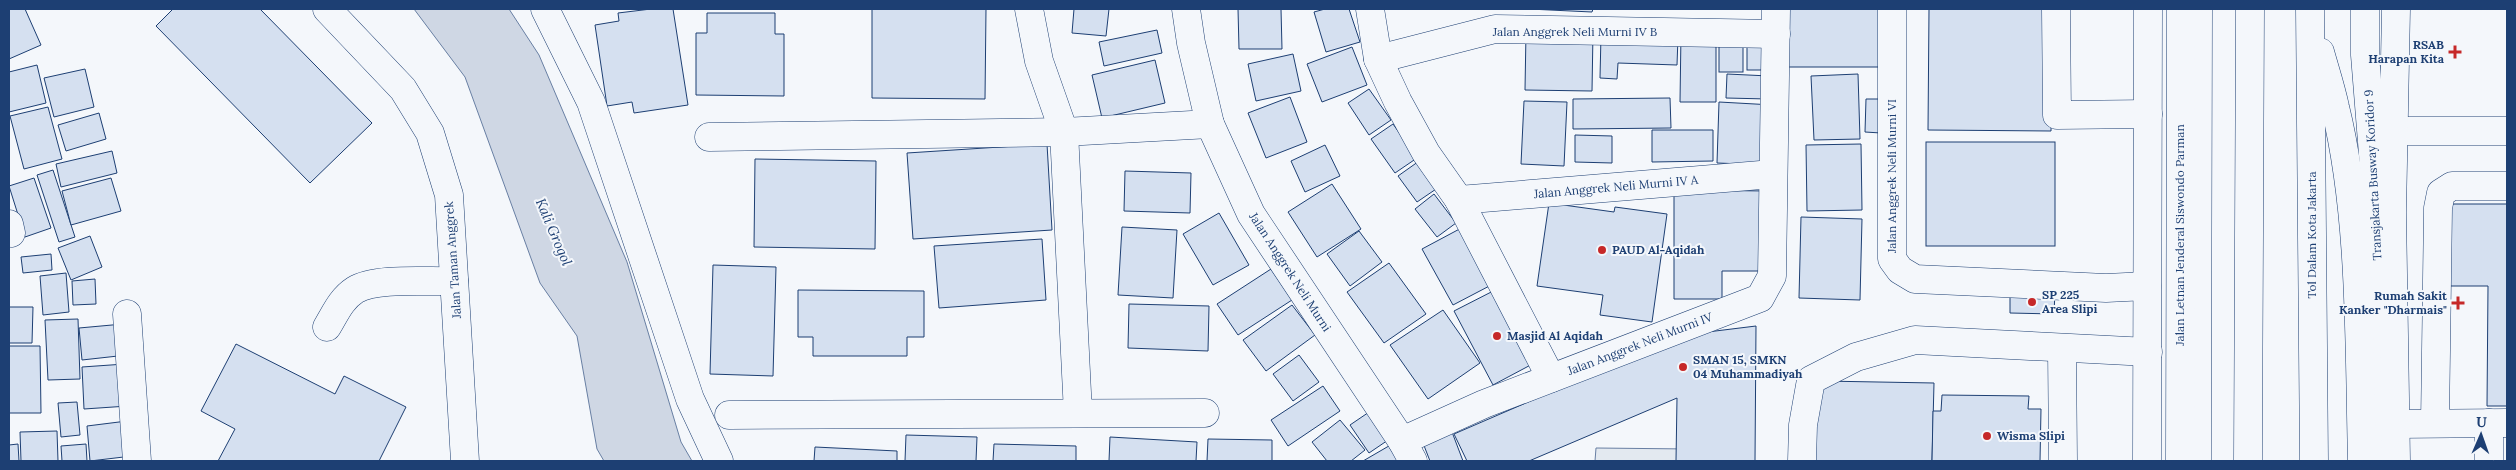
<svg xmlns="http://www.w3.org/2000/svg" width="2516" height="470" font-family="Lora,serif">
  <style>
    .green { fill: #e3e9f0; stroke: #687fa3 }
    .water { fill: #cfd7e4; stroke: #687fa3 }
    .building { fill: #d5e0f0; stroke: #1d3f73 }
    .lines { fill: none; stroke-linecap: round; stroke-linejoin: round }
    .minor-casing { stroke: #1d3f73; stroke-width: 29 }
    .highway-casing { stroke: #1d3f73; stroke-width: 29 }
    .minor { stroke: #f4f7fb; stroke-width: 28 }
    .highway { stroke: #f4f7fb; stroke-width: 28 }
    .poi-dot { fill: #c62828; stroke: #f4f7fb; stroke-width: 2 }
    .labels { text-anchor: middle; stroke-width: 4; stroke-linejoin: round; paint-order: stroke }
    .street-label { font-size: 12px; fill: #1d3f73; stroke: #f4f7fb }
    .poi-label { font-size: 12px; font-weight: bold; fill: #1d3f73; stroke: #f4f7fb; text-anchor: start }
    .water-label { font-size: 14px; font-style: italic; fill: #1d3f73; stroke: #f4f7fb }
  </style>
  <rect width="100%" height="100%" fill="#f4f7fb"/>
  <path class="green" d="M1596 448 1690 449V461H1595Z"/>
  <path class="water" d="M414 9H509L539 55 627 262 681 442 692 461H604L597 449 577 336 540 283 465 77Z"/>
  <g class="building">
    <path d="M9 9H25L41 45 9 59Z"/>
    <path d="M173 9H260L372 123 310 183 156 26Z"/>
    <path d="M651 9H673L688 105 634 113 632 102 607 106 595 25 619 21 618 13Z"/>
    <path d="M872 9H986L985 99 872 98Z"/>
    <path d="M1074 9H1109L1106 36 1072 33Z"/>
    <path d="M1238 9H1281L1282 49H1239Z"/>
    <path d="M1325 9H1349L1360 42 1326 52 1314 12Z"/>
    <path d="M1529 9H1593L1592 12Z"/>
    <path d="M1786 9H1888V67H1785Z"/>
    <path d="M1929 9H2052L2051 131 1928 130Z"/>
    <path d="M707 13H775V34H784V96L696 95V33H707Z"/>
    <path d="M1157 30 1162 53 1104 66 1099 42Z"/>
    <path d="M1526 32H1593L1592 91 1525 90Z"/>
    <path d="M1681 33H1716V102H1680Z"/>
    <path d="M1601 35 1678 37 1677 65 1618 63 1617 79 1600 78Z"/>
    <rect x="1719" y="35" width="24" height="37"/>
    <rect x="1747" y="35" width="22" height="35"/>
    <path d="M1352 47 1367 85 1322 102 1307 64Z"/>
    <path d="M1293 54 1301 91 1256 101 1248 64Z"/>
    <path d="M1155 60 1165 103 1102 118 1092 75Z"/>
    <path d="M37 65 46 103 9 112V72Z"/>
    <path d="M85 69 94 107 54 117 44 78Z"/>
    <path d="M1727 74 1769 76 1768 99 1726 98Z"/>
    <path d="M1858 74 1860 139 1814 140 1811 76Z"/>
    <path d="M1369 89 1391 120 1369 135 1348 103Z"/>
    <path d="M1290 97 1307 142 1266 158 1248 113Z"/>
    <path d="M1670 98 1671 128 1573 129V99Z"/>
    <path d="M1866 99H1882L1881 133 1865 132Z"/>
    <path d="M1524 101 1567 102 1564 166 1521 164Z"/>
    <path d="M1719 102 1773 105 1770 165 1717 163Z"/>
    <path d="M48 107 62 159 24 169 10 116Z"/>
    <path d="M99 113 106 139 66 151 58 125Z"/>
    <path d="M1393 124 1417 158 1395 173 1371 139Z"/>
    <path d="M1652 130H1713V161L1652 162Z"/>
    <path d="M1575 135 1612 136V163L1575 162Z"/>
    <rect x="1926" y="142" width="129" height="104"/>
    <path d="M1047 144 1052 230 913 239 907 153Z"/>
    <path d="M1861 144 1862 210 1807 211 1806 145Z"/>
    <path d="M1325 145 1340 176 1305 192 1291 161Z"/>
    <path d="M112 151 117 173 61 187 56 164Z"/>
    <path d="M755 159 876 161 875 249 754 247Z"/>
    <path d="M1422 159 1442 185 1417 202 1398 176Z"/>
    <path d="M53 170 75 237 59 242 37 175Z"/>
    <path d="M1125 171 1191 173 1190 213 1124 211Z"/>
    <path d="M34 178 51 228 25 237 9 186Z"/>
    <path d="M111 178 121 211 71 225 62 191Z"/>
    <path d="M1332 184 1361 229 1317 257 1288 212Z"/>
    <path d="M1674 190 1769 191 1770 271H1722V299H1674Z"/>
    <path d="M1434 194 1456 223 1437 237 1415 209Z"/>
    <path d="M1549 203 1614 212 1615 207 1667 214 1652 322 1600 315 1603 295 1537 286Z"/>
    <path d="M2451 204H2507V406H2487L2488 286H2450Z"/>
    <path d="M1219 213 1249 265 1213 285 1183 234Z"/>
    <path d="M1801 217 1862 219 1860 300 1799 298Z"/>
    <path d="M1467 225 1497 282 1453 305 1422 249Z"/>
    <path d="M1122 227 1177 230 1173 298 1118 295Z"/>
    <path d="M1359 231 1382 262 1350 286 1327 254Z"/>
    <path d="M90 236 102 267 71 280 58 248Z"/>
    <path d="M1042 239 1046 300 939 308 934 246Z"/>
    <path d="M51 254 52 270 23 273 21 257Z"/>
    <path d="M1389 263 1426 314 1384 343 1347 292Z"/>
    <path d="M713 265 776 267 773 376 710 374Z"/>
    <path d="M1271 269 1292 300 1238 335 1217 304Z"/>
    <path d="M66 273 69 312 43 315 40 276Z"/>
    <path d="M95 279 96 304 73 305 72 281Z"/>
    <path d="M1501 287 1540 360 1493 385 1454 311Z"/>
    <path d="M2010 289 2055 291 2054 314 2010 313Z"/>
    <path d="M798 290 924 291V337H907V356H813V337H798Z"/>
    <path d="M1129 304 1209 306 1208 351 1128 348Z"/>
    <path d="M1292 305 1315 335 1266 371 1243 340Z"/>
    <path d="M9 307H33L32 343H9Z"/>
    <path d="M1443 310 1480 363 1428 399 1390 345Z"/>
    <path d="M78 319 80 379 48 380 45 320Z"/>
    <path d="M123 324 127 355 82 360 79 328Z"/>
    <path d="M1756 326 1755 461H1676L1677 398 1529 461H1467L1454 434 1683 335Z"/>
    <path d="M236 344 335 394 344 376 406 407 379 461H218L235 429 201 411Z"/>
    <path d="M9 346H40L41 413H9Z"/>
    <path d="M1299 355 1319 382 1293 401 1273 374Z"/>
    <path d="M125 364 128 406 84 409 82 367Z"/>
    <path d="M1822 381 1934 383 1932 461H1810Z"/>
    <path d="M1323 386 1340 411 1288 446 1271 420Z"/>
    <path d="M1942 395 2029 396 2028 409H2041L2040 461H1932L1933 411H1941Z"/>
    <path d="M77 402 80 435 61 437 58 403Z"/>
    <path d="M1375 408 1394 436 1369 453 1350 425Z"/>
    <path d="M1340 420 1365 450 1351 461H1327L1312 442Z"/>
    <path d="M127 421 132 456 90 461 87 426Z"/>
    <path d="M57 431 58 461H21L20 432Z"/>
    <path d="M1452 432 1463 461H1430L1423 443Z"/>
    <path d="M906 435 977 437 976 461H905Z"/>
    <path d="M1110 437 1197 442 1196 461H1109Z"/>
    <path d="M1208 439 1272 440V461H1207Z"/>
    <path d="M1394 443 1405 461H1363Z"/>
    <path d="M18 444 19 461H9V445Z"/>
    <path d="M86 444 87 461H62L61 446Z"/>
    <path d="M994 444 1076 446V461H993Z"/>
    <path d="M815 447 897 451V461H814Z"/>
  </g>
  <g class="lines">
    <defs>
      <g id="minor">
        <path d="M327 9 403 89 430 133 449 195 465 461"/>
        <path d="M545 9 591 102 690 399 719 461"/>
        <path d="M1029 9 1039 61 1064 132 1078 413"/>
        <path d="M1186 9 1191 43 1210 124 1251 214 1402 441 1413 461"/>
        <path d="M1370 9 1378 59 1398 102 1426 153 1459 200 1551 378"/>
        <path d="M1892 9V259L1900 270 1915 279 2106 288 2147 286"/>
        <path d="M2056 9 2057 115 2148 114"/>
        <path d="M2365 9V55L2377 204 2381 461"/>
        <path d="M1378 59 1495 29 1776 34"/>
        <path d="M2393 131H2507"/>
        <path d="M709 137 1064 132 1210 124"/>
        <path d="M1459 200 1773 174"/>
        <path d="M9 224 11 233"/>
        <path d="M127 314 137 461"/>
        <path d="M327 327C335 314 341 299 355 290 375 277 429 282 454 281"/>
        <path d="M2062 349 2063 461"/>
        <path d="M729 415 1205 413"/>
        <path d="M2435 423 2438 208 2441 193 2452 186H2507"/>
        <path d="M2396 424 2507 423"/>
        <path d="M1402 441 1484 404 1760 298 1772 276 1776 9"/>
        <path d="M1802 461 1803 425 1811 380 1856 357 1915 340 2148 352"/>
        <path d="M2197 461 2198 9"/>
        <path d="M2489 461V423"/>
      </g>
      <g id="highway">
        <path d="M2310 9 2314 461"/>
        <path d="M2396 9 2392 212 2396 461"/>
        <path d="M2320 52C2325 70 2331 88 2335 107 2362 217 2359 348 2362 461"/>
        <path d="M2147 461 2148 9"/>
        <path d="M2180 461 2181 9"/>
        <path d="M2248 461 2250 9"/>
      </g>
    </defs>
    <use href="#minor" class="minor-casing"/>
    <use href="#highway" class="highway-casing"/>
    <use href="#minor" class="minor"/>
    <use href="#highway" class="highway"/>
  </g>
  <g class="poi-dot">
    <path d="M2452.5 44.5h5v5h5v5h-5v5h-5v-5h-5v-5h5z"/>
    <circle cx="1602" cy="250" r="5"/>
    <circle cx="2032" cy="302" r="5"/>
    <path d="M2455.5 295.5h5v5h5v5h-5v5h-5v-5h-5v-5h5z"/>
    <circle cx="1497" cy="336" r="5"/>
    <circle cx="1683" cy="367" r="5"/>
    <circle cx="1987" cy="436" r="5"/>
  </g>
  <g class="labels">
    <g class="street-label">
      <text x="1575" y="36">Jalan Anggrek Neli Murni IV B</text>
      <text transform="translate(2373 175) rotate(-93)" y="4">Transjakarta Busway Koridor 9</text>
      <text transform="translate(1892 176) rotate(-90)" y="4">Jalan Anggrek Neli Murni VI</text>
      <text transform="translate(1616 187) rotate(-5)" y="4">Jalan Anggrek Neli Murni IV A</text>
      <text transform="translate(2180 235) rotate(-90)" y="4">Jalan Letnan Jenderal Siswondo Parman</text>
      <text transform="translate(2312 235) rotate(-90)" y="4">Tol Dalam Kota Jakarta</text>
      <text transform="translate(453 260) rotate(-94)" y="4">Jalan Taman Anggrek</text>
      <text transform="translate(1290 272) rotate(57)" y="4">Jalan Anggrek Neli Murni</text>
      <text transform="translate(1640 344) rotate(-21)" y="4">Jalan Anggrek Neli Murni IV</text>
    </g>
    <g class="poi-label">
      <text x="2444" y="49" text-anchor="end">RSAB<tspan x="2444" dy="14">Harapan Kita</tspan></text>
      <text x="1612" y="254">PAUD Al-Aqidah</text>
      <text x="2042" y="299">SP 225<tspan x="2042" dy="14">Area Slipi</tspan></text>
      <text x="2447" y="300" text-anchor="end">Rumah Sakit<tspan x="2447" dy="14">Kanker "Dharmais"</tspan></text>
      <text x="1507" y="340">Masjid Al Aqidah</text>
      <text x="1693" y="364">SMAN 15, SMKN<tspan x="1693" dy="14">04 Muhammadiyah</tspan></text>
      <text x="1997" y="440">Wisma Slipi</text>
    </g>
    <g class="water-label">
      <text transform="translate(554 232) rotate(67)" y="5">Kali Grogol</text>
    </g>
  </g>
  <rect width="2516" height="470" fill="none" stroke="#1d3f73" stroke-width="20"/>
  <g transform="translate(2481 435) rotate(2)" stroke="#f4f7fb" stroke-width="4" paint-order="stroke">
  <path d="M0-4L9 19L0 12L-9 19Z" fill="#1d3f73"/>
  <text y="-8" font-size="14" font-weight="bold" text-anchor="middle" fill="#1d3f73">U</text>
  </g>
</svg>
